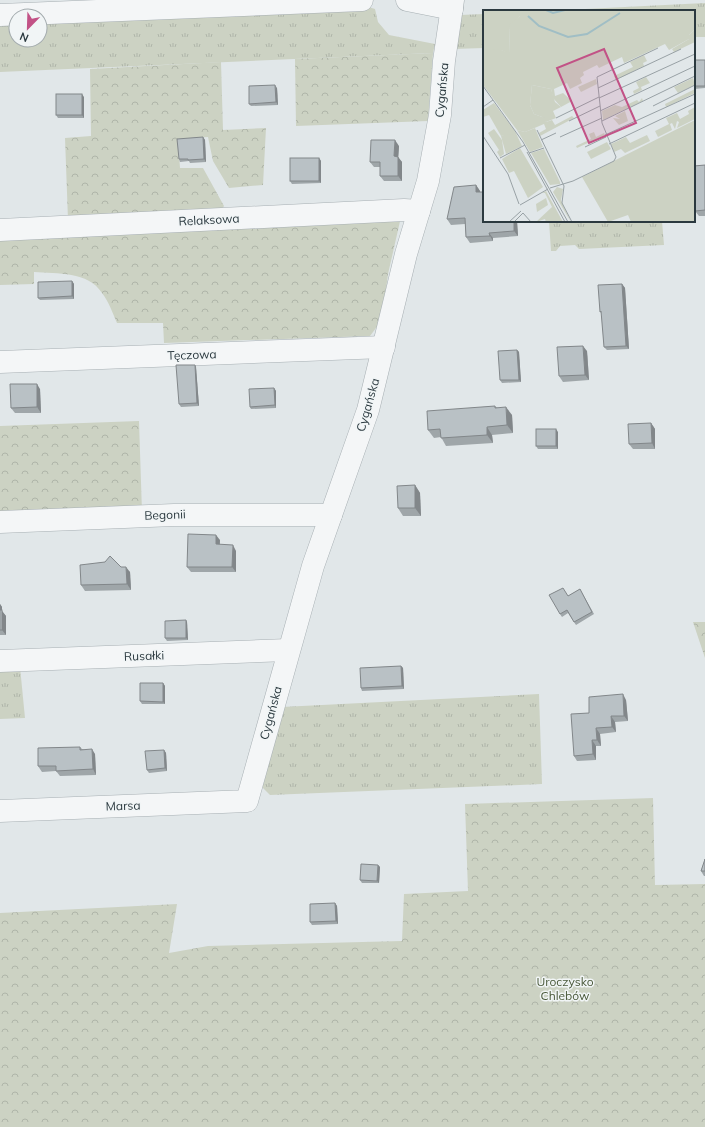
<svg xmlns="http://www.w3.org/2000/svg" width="705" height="1127" font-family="Mulish,sans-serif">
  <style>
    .grass { fill: url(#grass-tufts) }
    .forest { fill: url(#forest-crowns) }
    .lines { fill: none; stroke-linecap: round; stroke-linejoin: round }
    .minor-casing { stroke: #a7afb3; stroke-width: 23 }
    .minor { stroke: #f4f6f7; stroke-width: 22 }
    .wall { fill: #9fa6a9 }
    .shaded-wall { fill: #82878a }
    .building { fill: #b9c1c5; stroke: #82878a }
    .labels { text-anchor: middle; stroke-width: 3; stroke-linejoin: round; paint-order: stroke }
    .street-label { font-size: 12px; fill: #2b393f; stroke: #f1f5f6 }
    .park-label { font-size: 12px; fill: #4a593a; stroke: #f1f5f6 }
    .inset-river { fill: none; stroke: #a0bec5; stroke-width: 2 }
    .inset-road { fill: none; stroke: #98a1a5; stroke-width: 1 }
    .view { fill: #c25286; fill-opacity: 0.15; stroke: #c25286; stroke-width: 2 }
    .inset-edge { fill: none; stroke: #2b393f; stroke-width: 2 }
  </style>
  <defs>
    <pattern id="grass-tufts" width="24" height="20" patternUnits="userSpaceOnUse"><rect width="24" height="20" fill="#ccd2c3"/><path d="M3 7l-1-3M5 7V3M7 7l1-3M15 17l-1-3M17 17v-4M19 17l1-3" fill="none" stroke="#afb5a9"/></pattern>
    <pattern id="forest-crowns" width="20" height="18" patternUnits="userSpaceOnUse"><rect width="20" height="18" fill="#ccd2c3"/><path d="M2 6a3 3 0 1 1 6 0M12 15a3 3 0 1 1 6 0" fill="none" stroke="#afb5a9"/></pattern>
  </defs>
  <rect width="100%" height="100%" fill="#e1e7e9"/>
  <g class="grass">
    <path d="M705 3V37H694V11H545Z"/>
    <path d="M362 5 375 9 378 22 389 35 435 44 433 53 0 72V20H16V40H40V19Z"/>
    <path d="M484 14V48L453 49 460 15Z"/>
    <path d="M549 221H662L664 245 579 249 575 245 560 246 556 251H551Z"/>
    <path d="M0 667H20L25 718 0 719Z"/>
    <path d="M539 694 542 784 270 795 260 785 282 707Z"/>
  </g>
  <g class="forest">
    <path d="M433 53 428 121 296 126 295 59Z"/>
    <path d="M221 62 223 130 266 128 263 185 229 188 213 161 208 137 178 139 180 168H203L224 206 220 213 68 220 65 138 91 136 90 69Z"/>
    <path d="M401 217 388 274 382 320 370 336 164 343 163 323H117C113 314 109 302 102 293 88 271 57 274 34 272V284L0 285V234Z"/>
    <path d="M139 421 142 512 0 518V426Z"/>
    <path d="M693 622H705V658Z"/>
    <path d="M653 798 655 885 705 884V1127H0V913L177 904 169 953 208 946 402 941 404 894 468 891 465 804Z"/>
  </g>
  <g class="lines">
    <defs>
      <g id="minor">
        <path d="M407 0 452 9"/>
        <path d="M0 15 362 0"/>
        <path d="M0 230 404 210 419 211"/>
        <path d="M0 362 384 347"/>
        <path d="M0 522 174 515H331"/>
        <path d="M0 661 288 650"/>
        <path d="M0 811 247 801 313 566 368 410 406 254 428 181 440 115 444 61 453 0"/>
      </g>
    </defs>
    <use href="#minor" class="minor-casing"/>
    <use href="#minor" class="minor"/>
  </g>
  <g class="wall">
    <path d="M694 60H705V88L694 89Z"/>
    <path d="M277 88 278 105 251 106 249 104Z"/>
    <path d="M84 97V118H58L56 115Z"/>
    <path d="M203 137 205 140 206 162 190 163 189 161 180 162 179 159Z"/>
    <path d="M399 146 398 157 402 162V181H384L380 176V167H374L370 162Z"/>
    <path d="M319 158 321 161V183L292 184 290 181Z"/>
    <path d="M705 165V216H699L695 211H694V166Z"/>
    <path d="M476 185 480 191 484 221H517L518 236 493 238V241L470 243 466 237 465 224 451 225 447 219Z"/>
    <path d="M72 281 74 284V299L40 300 38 298Z"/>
    <path d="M622 284 625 288 629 349 607 350 604 347 602 314 600 312Z"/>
    <path d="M517 350 519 352 521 382 502 383 500 380Z"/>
    <path d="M587 351 589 380 563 382 559 376Z"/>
    <path d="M195 365 196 367 199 406 181 407 179 404Z"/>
    <path d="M274 388 276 391V408L251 409 250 407Z"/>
    <path d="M40 389 41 413H15L11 408Z"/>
    <path d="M495 406 496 407 512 415 513 433 492 435 493 443 446 446 441 437 434 438 428 430Z"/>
    <path d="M651 423 655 429V449H633L629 444Z"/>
    <path d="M558 432V449H538L536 446Z"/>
    <path d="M415 485 420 493 421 516H403L398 508Z"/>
    <path d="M220 540V545L236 551V572H191L187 567Z"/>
    <path d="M121 567 130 572 131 590 85 591 81 585Z"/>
    <path d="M580 589 594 614 576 625 568 613 562 617 560 614 568 596Z"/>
    <path d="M0 604 2 607V611L6 616V635H0Z"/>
    <path d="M186 620 187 622 188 640 167 641 165 638Z"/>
    <path d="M401 666 403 668 404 689 362 691 361 688Z"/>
    <path d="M163 683 165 686V704H142L140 701Z"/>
    <path d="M626 700 628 721 615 722 616 732 600 734 601 746H596V760L577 761 574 756 589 713Z"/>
    <path d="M80 747 82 749 95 754 96 775 60 776 56 771 42 772 38 766Z"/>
    <path d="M164 750 166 753 167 771 149 773 147 770Z"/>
    <path d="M705 859V876H704L701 871Z"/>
    <path d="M378 865 380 867 379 883H362L360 880Z"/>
    <path d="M335 903 337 906 338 924 312 925 310 922Z"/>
  </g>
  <g class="shaded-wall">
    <path d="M275 85 277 88 278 105 276 102Z"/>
    <path d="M82 94 84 97V118L82 115Z"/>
    <path d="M203 137 205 140 206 162 204 159Z"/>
    <path d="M395 140 399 146 398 162 394 156Z"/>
    <path d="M398 157 402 162V181L398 176Z"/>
    <path d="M319 158 321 161V183L319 181Z"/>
    <path d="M476 185 480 191V198L476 192Z"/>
    <path d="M514 221H517L518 236 514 231Z"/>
    <path d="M489 233 493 238V241L490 236Z"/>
    <path d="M72 281 74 284V299L72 296Z"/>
    <path d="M622 284 625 288 629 349 626 346Z"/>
    <path d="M583 346 587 351 589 380 585 375Z"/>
    <path d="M517 350 519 352 521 382 519 380Z"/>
    <path d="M195 365 196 367 199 406 197 403Z"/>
    <path d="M37 384 40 389 41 413 37 407Z"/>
    <path d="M274 388 276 391V408L275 405Z"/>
    <path d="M506 407 512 415 513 433 507 425Z"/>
    <path d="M651 423 655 429V449L652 443Z"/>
    <path d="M487 427 492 435 493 443 487 435Z"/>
    <path d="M556 429 558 432V449L556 446Z"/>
    <path d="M415 485 420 493 421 516 415 508Z"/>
    <path d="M216 535 220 540 219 550 216 544Z"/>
    <path d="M233 545 236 551V572L232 567Z"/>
    <path d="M126 567 130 572 131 590 127 584Z"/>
    <path d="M0 604 2 607V611L6 616V635L2 630 0 612Z"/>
    <path d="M186 620 187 622 188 640 186 638Z"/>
    <path d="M401 666 403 668 404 689 402 686Z"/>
    <path d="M163 683 165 686V704L163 702Z"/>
    <path d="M623 694 626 700 628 721 624 716Z"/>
    <path d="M611 716 615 722 616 732 612 727Z"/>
    <path d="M596 728 600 734 601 746 597 740Z"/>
    <path d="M592 740 596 746V760L593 754Z"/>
    <path d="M92 749 95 754 96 775 93 769Z"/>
    <path d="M164 750 166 753 167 771 165 768Z"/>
    <path d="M378 865 380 867 379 883 377 881Z"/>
    <path d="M335 903 337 906 338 924 336 921Z"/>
  </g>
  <g class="building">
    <rect x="694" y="60" width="11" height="26"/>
    <path d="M275 85 276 102 249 104V86Z"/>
    <rect x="56" y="94" width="26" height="21"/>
    <path d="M203 137 204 159 188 160V159H179L177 139Z"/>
    <path d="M371 140H395L394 156 398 157V176H380V162H370Z"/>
    <rect x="290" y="158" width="29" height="23"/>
    <path d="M705 165V210L695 211 694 206V166Z"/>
    <path d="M476 185V192H484V221H514V231L489 233 490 236 466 237 465 218 447 219 454 187Z"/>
    <path d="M72 281V296L38 298V282Z"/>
    <path d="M622 284 626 346 604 347 601 311 600 312 598 285Z"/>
    <path d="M583 346 585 375 559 376 557 347Z"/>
    <path d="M517 350 519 380H500L498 351Z"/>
    <path d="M176 365H195L197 403 179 404Z"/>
    <path d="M10 384H37V407L11 408Z"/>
    <path d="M274 388 275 405 250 407 249 389Z"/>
    <path d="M495 406V408L506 407 507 425 487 427V435L441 438 440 429 428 430 427 411Z"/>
    <path d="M651 423 652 443 629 444 628 424Z"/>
    <rect x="536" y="429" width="20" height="17"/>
    <path d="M415 485V508H398L397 486Z"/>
    <path d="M188 534 216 535V544L233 545 232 567H187Z"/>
    <path d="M110 556 121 567H126L127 584 81 585 80 565 105 562Z"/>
    <path d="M563 588 568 596 580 589 592 612 574 622 567 610 560 614 549 595Z"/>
    <rect x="0" y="610" width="2" height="20"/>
    <path d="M186 620V638H165V621Z"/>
    <path d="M401 666 402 686 361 688 360 668Z"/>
    <path d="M140 683H163V702L140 701Z"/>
    <path d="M623 694 624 716H611L612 727 596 728 597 740H592L593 754 574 756 571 714 589 713V697Z"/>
    <path d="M80 747V750L92 749 93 769 56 771V766H38V748Z"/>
    <path d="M164 750 165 768 147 770 145 751Z"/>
    <path d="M705 859V871H701Z"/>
    <path d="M361 864 378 865 377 881 360 880Z"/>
    <path d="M335 903 336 921 310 922V904Z"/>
  </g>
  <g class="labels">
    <g class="street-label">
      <text transform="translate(442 90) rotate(-85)" y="4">Cygańska</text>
      <text transform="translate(209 220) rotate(-3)" y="4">Relaksowa</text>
      <text transform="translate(192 355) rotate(-2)" y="4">Tęczowa</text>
      <text transform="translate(368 405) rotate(-74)" y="4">Cygańska</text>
      <text transform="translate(165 515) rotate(-2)" y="4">Begonii</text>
      <text transform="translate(144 656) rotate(-2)" y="4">Rusałki</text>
      <text transform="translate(271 713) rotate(-75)" y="4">Cygańska</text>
      <text transform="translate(123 806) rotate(-2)" y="4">Marsa</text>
    </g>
    <g class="park-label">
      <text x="565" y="986">Uroczysko<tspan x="565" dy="14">Chlebów</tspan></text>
    </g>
  </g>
  <g transform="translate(483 10)">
    <rect width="212" height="212" fill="#e1e7e9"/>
    <path d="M0 0H37V6L27 16 26 44 18 40H0ZM212 19V32L191 42 189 39 206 29V25ZM161 45 164 51 160 53 161 56 133 70 131 66 150 57 147 52ZM113 69 114 74 98 82 95 77ZM49 75 68 79 72 92 78 97 70 101 73 108 63 112 59 107 51 104 47 95ZM52 118 60 137 47 142 34 120 42 122ZM11 119 19 130 21 144 17 147 14 142 16 140 5 123ZM32 121 39 136 23 144 18 126ZM111 122 113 127 121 123 122 125 94 138 93 136 108 129 106 124ZM37 138 60 177 45 188 31 161 26 163 19 149ZM74 177 80 179 78 190 88 212 70 182ZM63 181 80 212H63L62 209 53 212 69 197 62 183H59Z" fill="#ccd2c3"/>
    <path d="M37 0H212V19L206 25V29L186 40 182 34 141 53 139 47 116 58 114 55 100 62 101 65 97 68 99 73 87 79 84 73 71 79 72 86 80 83 89 91 78 97 70 88 68 79 49 75 47 95 51 104 62 108 63 112 69 110 72 115 89 106 91 108 57 126 56 123 63 119 61 114 42 122 34 120 0 75V40L16 39 26 43 27 14 37 6ZM163 67 167 73 158 77 159 80 151 84 150 81 156 78 153 72ZM210 68 212 75 195 83 191 77ZM212 79V83L183 97 182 94ZM159 88 160 91 120 110 119 101 132 95 139 97 154 90 156 92ZM11 93 32 121 30 124 18 126 6 105 0 107V100ZM212 97V109L194 118 196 112 194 111 192 119 189 113 187 114 189 120 175 127 172 121 186 114 183 108 194 103 197 109 206 104 205 101ZM142 101 145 111 136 115 130 108 137 109 132 106ZM212 110V212H148L145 205 125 212 99 167ZM164 125 167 131 142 143 138 139 131 142 128 134 143 127 147 133ZM124 132 128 139 108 149 104 142ZM61 139 77 172V174L67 175 48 143Z" fill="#ccd2c3"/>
    <path d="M63 188 65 195 54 202 53 194Z" fill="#ccd2c3"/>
    <path class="inset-river" d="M63 0 70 3 82 0M45 6 56 16 85 27 104 24 137 3"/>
    <path class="inset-road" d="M0 76 40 132 85 212M115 78 198 39M116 88 212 44M170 96 212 75M0 97 10 90M117 101 212 56M73 108 116 87M86 111 117 96M119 111 212 66M54 120 81 176 79 193 89 212M122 125 212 84M0 126 25 164 36 194M77 127 119 108M58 130 73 123M126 134 212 93M102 137 123 127M44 142 82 212M46 143 61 138M17 148 42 135M67 178 90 171 131 151 133 147 119 113 114 67 175 38M37 195 65 179M26 212 38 201M31 212 40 203 48 212"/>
    <path class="view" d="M121 39 153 113 106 133 74 58Z"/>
    <rect width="212" height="212" class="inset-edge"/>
  </g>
  <g transform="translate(28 28) rotate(203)"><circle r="19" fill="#f1f5f6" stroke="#a2aaad"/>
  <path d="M0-3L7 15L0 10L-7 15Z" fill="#c25286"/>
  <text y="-6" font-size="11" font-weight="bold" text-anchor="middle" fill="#2b393f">N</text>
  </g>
</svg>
